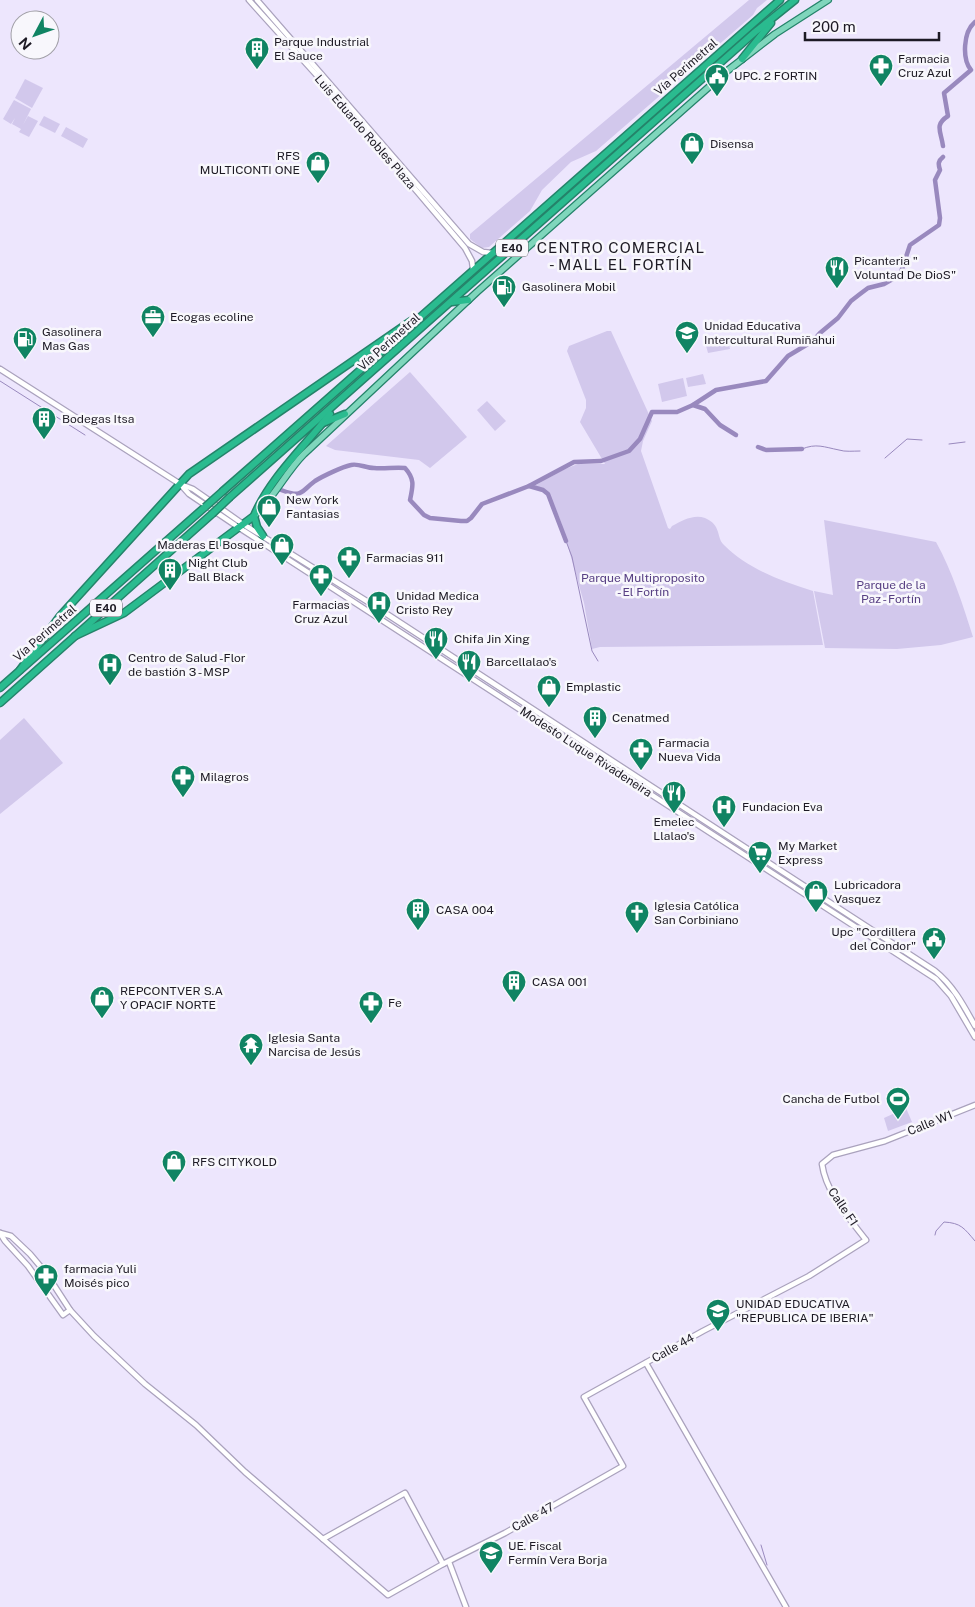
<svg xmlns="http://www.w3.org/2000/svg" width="975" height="1607" font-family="'Public Sans',sans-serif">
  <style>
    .green { fill: #d2c8ec }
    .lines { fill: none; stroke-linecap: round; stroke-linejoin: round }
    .stream { stroke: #9989be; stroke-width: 1 }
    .canal { stroke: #9989be; stroke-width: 4.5 }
    .minor-casing { stroke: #aaa2bd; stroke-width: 7 }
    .major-casing { stroke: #25836a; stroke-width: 8 }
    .highway-casing { stroke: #25836a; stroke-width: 9 }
    .minor { stroke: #fff; stroke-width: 4.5 }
    .major { stroke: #7fd6bc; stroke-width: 5.5 }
    .highway { stroke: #2abb8f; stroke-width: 6 }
    .highway-bridge-casing { stroke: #25836a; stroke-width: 9; stroke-linecap: butt }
    .highway-bridge { stroke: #2abb8f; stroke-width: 6 }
    .labels { text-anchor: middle; stroke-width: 5; stroke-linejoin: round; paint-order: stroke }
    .shield { fill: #f8f7fc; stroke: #5f5c65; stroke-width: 1 }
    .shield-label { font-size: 11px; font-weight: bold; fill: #1d1a24 }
    .poi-label { font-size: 12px; fill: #1d1a24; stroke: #f8f7fc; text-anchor: start }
    .street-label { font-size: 12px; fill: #1d1a24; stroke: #f8f7fc }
    .park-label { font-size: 12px; fill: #584084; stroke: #f8f7fc }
    .quarter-label { font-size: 15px; letter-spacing: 1px; fill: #1d1a24; stroke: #f8f7fc }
  </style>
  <rect width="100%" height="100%" fill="#ede6fd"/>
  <g class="green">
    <path d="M749 0H767L757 8 753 15 596 151 571 162 542 190 530 211 489 247 482 248 470 239V234Z"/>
    <path d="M25 79 43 88 32 108 15 98Z"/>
    <path d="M14 100 31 109 23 125 28 116 38 121 29 137 19 132 21 129 12 124 15 118 11 124 3 119Z"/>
    <path d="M44 116 60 124 55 133 39 125Z"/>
    <path d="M66 127 88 139 83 148 61 136Z"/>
    <path d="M607 331H611L652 421 643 441 641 451 668 528 670 529 672 526C682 521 693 514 705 518 722 525 716 538 724 545 748 569 781 581 813 591L823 645 600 647 592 649 584 603 561 522 549 493 543 488 534 486 565 469 578 464H605L580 422 586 408V400L567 351 569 346Z"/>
    <path d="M727 336 730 349 708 353 705 342Z"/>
    <path d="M410 372 467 437 430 468 419 460 335 450 326 446Z"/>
    <path d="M703 374 706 384 688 387 686 378Z"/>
    <path d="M683 378 687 396 662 402 658 384Z"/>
    <path d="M487 401 506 421 495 431 477 410Z"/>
    <path d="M824 520 936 542C952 571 963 605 973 637L941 645 897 649 825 648 814 591 833 595Z"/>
    <path d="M24 718 63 763 0 814V740Z"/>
    <path d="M906 1108 912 1122 888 1131 884 1118Z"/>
  </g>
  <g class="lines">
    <g class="stream">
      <path d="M0 381 85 435"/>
      <path d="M949 444 965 442"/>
      <path d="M802 449C816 443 824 447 839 450 845 452 853 451 860 451"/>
      <path d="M885 458 907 439 922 440"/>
      <path d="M566 541 572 557 592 651 598 661"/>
      <path d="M935 1235 936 1231 944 1222C961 1223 964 1228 975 1241"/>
      <path d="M761 1545 767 1565"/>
    </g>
    <g class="canal">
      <path d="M943 146C941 131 934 125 948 116L944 93 971 70C962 59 963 32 975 22"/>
      <path d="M693 405 705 409 720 425 736 435"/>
      <path d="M758 447 766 450 802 449"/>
      <path d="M529 486 543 490 548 494 566 541"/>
      <path d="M281 490C303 498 299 493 315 481 323 476 342 467 351 465 358 463 366 468 374 468 384 469 395 467 405 468 415 479 413 486 410 500L424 515 430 518 461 521H467L471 518 482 504 529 486 574 462 601 461 629 451 640 439 652 412H677L693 405 716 390 766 381 788 356 813 341 820 333 838 318 851 301 860 294 868 288 884 284 898 276 901 272 910 245 939 225 940 218 935 180 940 170C938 164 938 161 943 157"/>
    </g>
    <defs>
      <g id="minor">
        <path d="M249 0 348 110 465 248 472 261 473 269"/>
        <path d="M257 0 469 244 483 252 492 253"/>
        <path d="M0 369 180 484 193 489 243 524 373 605 935 971C953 985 964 1006 975 1026"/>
        <path d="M181 485 189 494 238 527 936 979 951 996 975 1037"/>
        <path d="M0 1233 11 1236 30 1254 46 1273 70 1310 94 1336 145 1384 196 1425 245 1472 388 1595 443 1564 505 1533 623 1466 584 1397 703 1331 809 1276 866 1240C849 1218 826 1193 822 1164L833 1155 885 1141 975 1105"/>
        <path d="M0 1233 5 1241 28 1266 63 1315 70 1310"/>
        <path d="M646 1363 786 1607"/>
        <path d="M323 1539 405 1493 443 1564"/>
        <path d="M449 1562 466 1607"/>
      </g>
      <path id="major" d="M255 515C273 499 286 472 304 454L477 292 727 71 775 34 828 0"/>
      <g id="highway">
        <path d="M742 59 771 23"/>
        <path d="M452 302 468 300"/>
        <path d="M323 423 345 414"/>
        <path d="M223 491 780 0"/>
        <path d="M230 497 755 32 795 0"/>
        <path d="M254 516 257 527 263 536"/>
        <path d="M75 636 124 613 254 516C270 478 304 447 330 414"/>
        <path d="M20 670 60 616 189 474 411 321"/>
        <path d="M0 688 205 507"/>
        <path d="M0 703 212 514"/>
      </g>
    </defs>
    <use href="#minor" class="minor-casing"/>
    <use href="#major" class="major-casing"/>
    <use href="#highway" class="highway-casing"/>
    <use href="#minor" class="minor"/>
    <use href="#major" class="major"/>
    <use href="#highway" class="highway"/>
    <defs>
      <g id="highway-bridge">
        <path d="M205 507 223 491"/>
        <path d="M212 514 230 497"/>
      </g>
    </defs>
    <use href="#highway-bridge" class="highway-bridge-casing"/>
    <use href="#highway-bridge" class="highway-bridge"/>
  </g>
  <defs>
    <symbol id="building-pin" viewBox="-11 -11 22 30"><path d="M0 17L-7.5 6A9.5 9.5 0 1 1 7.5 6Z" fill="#108463" stroke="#f8f7fc"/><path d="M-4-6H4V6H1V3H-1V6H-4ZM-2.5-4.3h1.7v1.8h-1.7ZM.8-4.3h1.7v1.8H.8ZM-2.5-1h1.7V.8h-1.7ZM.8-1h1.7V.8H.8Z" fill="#fff"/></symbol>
    <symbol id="pharmacy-pin" viewBox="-11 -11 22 30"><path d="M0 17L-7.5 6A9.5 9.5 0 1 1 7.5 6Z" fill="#108463" stroke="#f8f7fc"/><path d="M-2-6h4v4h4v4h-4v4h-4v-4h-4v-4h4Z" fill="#fff"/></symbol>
    <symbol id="civic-pin" viewBox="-11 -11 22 30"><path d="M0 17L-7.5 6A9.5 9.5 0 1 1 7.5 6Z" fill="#108463" stroke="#f8f7fc"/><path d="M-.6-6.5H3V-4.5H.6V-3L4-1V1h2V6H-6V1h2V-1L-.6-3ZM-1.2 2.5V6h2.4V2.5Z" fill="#fff"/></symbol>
    <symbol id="shop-pin" viewBox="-11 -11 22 30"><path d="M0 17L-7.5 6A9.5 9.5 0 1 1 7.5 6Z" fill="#108463" stroke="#f8f7fc"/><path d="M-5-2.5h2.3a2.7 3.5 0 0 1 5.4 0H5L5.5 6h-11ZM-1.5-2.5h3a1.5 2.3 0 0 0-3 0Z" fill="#fff"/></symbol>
    <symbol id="restaurant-pin" viewBox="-11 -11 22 30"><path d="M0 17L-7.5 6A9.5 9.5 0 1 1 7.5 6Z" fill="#108463" stroke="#f8f7fc"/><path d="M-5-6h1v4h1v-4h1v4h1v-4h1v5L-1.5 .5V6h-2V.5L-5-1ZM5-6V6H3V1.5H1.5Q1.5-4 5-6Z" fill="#fff"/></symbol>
    <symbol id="fuel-pin" viewBox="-11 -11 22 30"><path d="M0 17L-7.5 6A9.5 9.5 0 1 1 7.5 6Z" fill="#108463" stroke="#f8f7fc"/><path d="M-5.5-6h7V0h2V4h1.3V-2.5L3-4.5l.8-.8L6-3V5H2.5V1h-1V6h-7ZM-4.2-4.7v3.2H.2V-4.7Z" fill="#fff"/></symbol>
    <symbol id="office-pin" viewBox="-11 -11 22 30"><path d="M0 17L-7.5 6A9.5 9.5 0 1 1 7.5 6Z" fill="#108463" stroke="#f8f7fc"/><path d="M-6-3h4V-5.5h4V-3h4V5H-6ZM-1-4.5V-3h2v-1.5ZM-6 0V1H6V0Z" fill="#fff"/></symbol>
    <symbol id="school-pin" viewBox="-11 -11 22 30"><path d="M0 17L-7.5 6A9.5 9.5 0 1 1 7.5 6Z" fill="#108463" stroke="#f8f7fc"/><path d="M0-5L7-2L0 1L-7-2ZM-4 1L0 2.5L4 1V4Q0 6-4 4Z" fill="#fff"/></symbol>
    <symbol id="hospital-pin" viewBox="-11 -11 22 30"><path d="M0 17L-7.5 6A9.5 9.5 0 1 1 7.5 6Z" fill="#108463" stroke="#f8f7fc"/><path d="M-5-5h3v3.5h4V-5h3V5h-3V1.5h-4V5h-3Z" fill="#fff"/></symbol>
    <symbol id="supermarket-pin" viewBox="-11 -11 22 30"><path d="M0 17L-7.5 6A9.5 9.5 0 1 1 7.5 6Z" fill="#108463" stroke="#f8f7fc"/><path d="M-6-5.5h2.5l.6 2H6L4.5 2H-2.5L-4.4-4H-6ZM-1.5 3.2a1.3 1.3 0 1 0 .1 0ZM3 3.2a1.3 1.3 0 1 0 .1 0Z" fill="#fff"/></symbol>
    <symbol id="church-pin" viewBox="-11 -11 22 30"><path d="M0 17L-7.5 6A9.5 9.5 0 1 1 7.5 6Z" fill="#108463" stroke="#f8f7fc"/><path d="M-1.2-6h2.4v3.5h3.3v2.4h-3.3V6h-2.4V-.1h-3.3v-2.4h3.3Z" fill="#fff"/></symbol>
    <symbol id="temple-pin" viewBox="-11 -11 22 30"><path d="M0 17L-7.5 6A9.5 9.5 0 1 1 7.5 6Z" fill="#108463" stroke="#f8f7fc"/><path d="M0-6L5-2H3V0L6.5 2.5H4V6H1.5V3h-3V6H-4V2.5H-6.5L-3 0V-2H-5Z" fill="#fff"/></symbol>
    <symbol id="stadium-pin" viewBox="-11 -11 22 30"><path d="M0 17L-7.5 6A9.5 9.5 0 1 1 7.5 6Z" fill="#108463" stroke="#f8f7fc"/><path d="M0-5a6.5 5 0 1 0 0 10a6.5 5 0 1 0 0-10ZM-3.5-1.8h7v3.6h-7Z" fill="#fff"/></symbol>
  </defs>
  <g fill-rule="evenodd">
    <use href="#building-pin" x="243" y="35" width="28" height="38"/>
    <use href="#pharmacy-pin" x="867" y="52" width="28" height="38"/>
    <use href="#civic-pin" x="703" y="62" width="28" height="38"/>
    <use href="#shop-pin" x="678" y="130" width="28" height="38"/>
    <use href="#shop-pin" x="304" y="149" width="28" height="38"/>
    <use href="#restaurant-pin" x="823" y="254" width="28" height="38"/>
    <use href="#fuel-pin" x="490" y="273" width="28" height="38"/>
    <use href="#office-pin" x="139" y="303" width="28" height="38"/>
    <use href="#school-pin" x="673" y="319" width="28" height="38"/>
    <use href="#fuel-pin" x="11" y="325" width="28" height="38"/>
    <use href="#building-pin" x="30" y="405" width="28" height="38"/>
    <use href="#shop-pin" x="255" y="493" width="28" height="38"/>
    <use href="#shop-pin" x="268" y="531" width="28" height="38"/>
    <use href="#pharmacy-pin" x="335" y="544" width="28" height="38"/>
    <use href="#building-pin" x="156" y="556" width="28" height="38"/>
    <use href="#pharmacy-pin" x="307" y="562" width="28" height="38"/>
    <use href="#hospital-pin" x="365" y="589" width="28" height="38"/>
    <use href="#restaurant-pin" x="422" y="625" width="28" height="38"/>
    <use href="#restaurant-pin" x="455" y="648" width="28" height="38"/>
    <use href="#hospital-pin" x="96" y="651" width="28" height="38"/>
    <use href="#shop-pin" x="535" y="673" width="28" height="38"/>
    <use href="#building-pin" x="581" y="704" width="28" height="38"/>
    <use href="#pharmacy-pin" x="627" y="736" width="28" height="38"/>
    <use href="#pharmacy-pin" x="169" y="763" width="28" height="38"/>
    <use href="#restaurant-pin" x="660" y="779" width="28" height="38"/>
    <use href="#hospital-pin" x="710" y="793" width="28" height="38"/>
    <use href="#supermarket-pin" x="746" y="839" width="28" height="38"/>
    <use href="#shop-pin" x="802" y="878" width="28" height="38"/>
    <use href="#building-pin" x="404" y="896" width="28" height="38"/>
    <use href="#church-pin" x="623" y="899" width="28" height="38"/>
    <use href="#civic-pin" x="920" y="925" width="28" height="38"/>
    <use href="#building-pin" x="500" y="968" width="28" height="38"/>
    <use href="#shop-pin" x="88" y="984" width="28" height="38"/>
    <use href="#pharmacy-pin" x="357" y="989" width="28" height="38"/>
    <use href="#temple-pin" x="237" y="1031" width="28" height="38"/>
    <use href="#stadium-pin" x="884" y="1085" width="28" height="38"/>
    <use href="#shop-pin" x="160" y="1148" width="28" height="38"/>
    <use href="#pharmacy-pin" x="32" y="1262" width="28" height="38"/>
    <use href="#school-pin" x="704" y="1297" width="28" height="38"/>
    <use href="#school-pin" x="477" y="1539" width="28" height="38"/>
  </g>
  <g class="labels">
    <g class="shield">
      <rect x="496" y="239.5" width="32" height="17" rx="4"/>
      <rect x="90" y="599.5" width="32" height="17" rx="4"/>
    </g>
    <g class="shield-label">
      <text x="512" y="252">E40</text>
      <text x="106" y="612">E40</text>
    </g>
    <g class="poi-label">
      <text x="274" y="46">Parque Industrial<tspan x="274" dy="14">El Sauce</tspan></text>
      <text x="898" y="63">Farmacia<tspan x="898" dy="14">Cruz Azul</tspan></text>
      <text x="734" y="80">UPC. 2 FORTIN</text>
      <text x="710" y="148">Disensa</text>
      <text x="300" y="160" text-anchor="end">RFS<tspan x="300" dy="14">MULTICONTI ONE</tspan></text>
      <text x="854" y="265">Picanteria "<tspan x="854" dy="14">Voluntad De DioS"</tspan></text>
      <text x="522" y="291">Gasolinera Mobil</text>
      <text x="170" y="321">Ecogas ecoline</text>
      <text x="704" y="330">Unidad Educativa<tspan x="704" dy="14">Intercultural Rumiñahui</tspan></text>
      <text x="42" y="336">Gasolinera<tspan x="42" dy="14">Mas Gas</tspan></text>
      <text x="62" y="423">Bodegas Itsa</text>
      <text x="286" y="504">New York<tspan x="286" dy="14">Fantasias</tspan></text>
      <text x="264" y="549" text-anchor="end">Maderas El Bosque</text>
      <text x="366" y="562">Farmacias 911</text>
      <text x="188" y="567">Night Club<tspan x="188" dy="14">Ball Black</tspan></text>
      <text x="396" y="600">Unidad Medica<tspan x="396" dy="14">Cristo Rey</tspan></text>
      <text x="321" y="609" text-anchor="middle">Farmacias<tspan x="321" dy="14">Cruz Azul</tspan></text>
      <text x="454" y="643">Chifa Jin Xing</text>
      <text x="128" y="662">Centro de Salud -Flor<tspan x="128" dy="14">de bastión 3 - MSP</tspan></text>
      <text x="486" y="666">Barcellalao's</text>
      <text x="566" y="691">Emplastic</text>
      <text x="612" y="722">Cenatmed</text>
      <text x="658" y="747">Farmacia<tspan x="658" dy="14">Nueva Vida</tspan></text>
      <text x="200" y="781">Milagros</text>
      <text x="742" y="811">Fundacion Eva</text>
      <text x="674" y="826" text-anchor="middle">Emelec<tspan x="674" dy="14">Llalao's</tspan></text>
      <text x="778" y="850">My Market<tspan x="778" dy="14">Express</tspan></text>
      <text x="834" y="889">Lubricadora<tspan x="834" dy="14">Vasquez</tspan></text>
      <text x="654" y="910">Iglesia Católica<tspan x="654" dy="14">San Corbiniano</tspan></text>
      <text x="436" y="914">CASA 004</text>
      <text x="916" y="936" text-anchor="end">Upc "Cordillera<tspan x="916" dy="14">del Condor"</tspan></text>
      <text x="532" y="986">CASA 001</text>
      <text x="120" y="995">REPCONTVER S.A<tspan x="120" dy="14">Y OPACIF NORTE</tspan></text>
      <text x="388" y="1007">Fe</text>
      <text x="268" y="1042">Iglesia Santa<tspan x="268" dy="14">Narcisa de Jesús</tspan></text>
      <text x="880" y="1103" text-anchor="end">Cancha de Futbol</text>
      <text x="192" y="1166">RFS CITYKOLD</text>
      <text x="64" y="1273">farmacia Yuli<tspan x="64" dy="14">Moisés pico</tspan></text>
      <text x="736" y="1308">UNIDAD EDUCATIVA<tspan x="736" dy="14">"REPUBLICA DE IBERIA"</tspan></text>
      <text x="508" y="1550">UE. Fiscal<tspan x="508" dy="14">Fermín Vera Borja</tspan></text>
    </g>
    <g class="street-label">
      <text transform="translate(686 67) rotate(-41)" y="4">Vía Perimetral</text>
      <text transform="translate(365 132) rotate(49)" y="4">Luis Eduardo Robles Plaza</text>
      <text transform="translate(389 342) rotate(-42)" y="4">Vía Perimetral</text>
      <text transform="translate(45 633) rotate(-41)" y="4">Vía Perimetral</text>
      <text transform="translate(586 752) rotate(33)" y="4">Modesto Luque Rivadeneira</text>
      <text transform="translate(930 1123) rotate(-22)" y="4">Calle W1</text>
      <text transform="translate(843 1207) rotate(56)" y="4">Calle F1</text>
      <text transform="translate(673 1348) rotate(-29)" y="4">Calle 44</text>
      <text transform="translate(533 1517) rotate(-29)" y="4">Calle 47</text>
    </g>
    <g class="park-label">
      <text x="643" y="582">Parque Multiproposito<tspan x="643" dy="14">- El Fortín</tspan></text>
      <text x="891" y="589">Parque de la<tspan x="891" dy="14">Paz - Fortín</tspan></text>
    </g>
    <g class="quarter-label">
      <text x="621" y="253">CENTRO COMERCIAL<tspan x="621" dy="17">- MALL EL FORTÍN</tspan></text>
    </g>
  </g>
  <g transform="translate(35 35) rotate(229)"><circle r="24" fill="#f8f7fc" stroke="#a09fa6"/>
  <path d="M0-4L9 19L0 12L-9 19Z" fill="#108463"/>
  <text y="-8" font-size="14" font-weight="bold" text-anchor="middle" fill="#1d1a24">N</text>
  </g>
  <path d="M805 32v8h134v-8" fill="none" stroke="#1d1a24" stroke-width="2.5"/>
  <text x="812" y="32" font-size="15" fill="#1d1a24" stroke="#f8f7fc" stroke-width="4" paint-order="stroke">200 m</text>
</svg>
